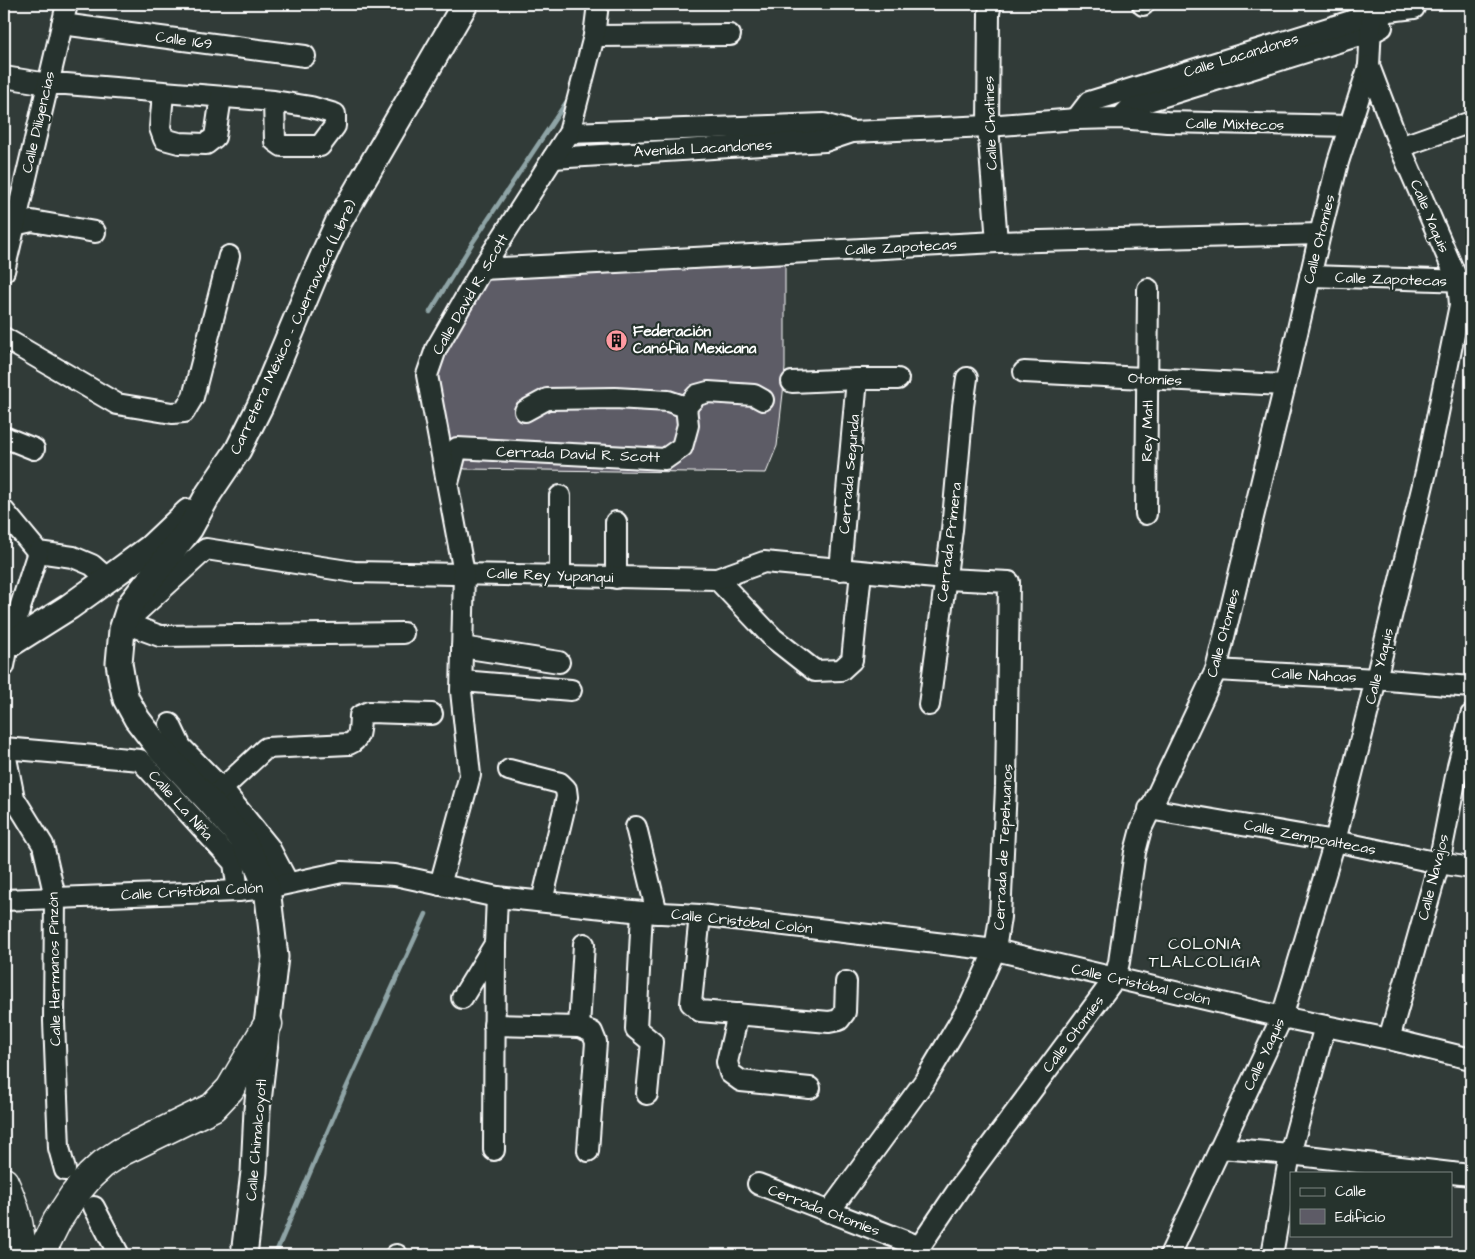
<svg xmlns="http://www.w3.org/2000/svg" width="1475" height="1259" font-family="'Architects Daughter',sans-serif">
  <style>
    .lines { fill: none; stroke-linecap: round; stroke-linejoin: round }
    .stream { stroke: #8fa4a6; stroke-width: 4.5 }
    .building { fill: #5d5b66; stroke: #fff }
    .minor-casing { stroke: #fff; stroke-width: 24 }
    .major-casing { stroke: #fff; stroke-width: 29 }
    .highway-casing { stroke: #fff; stroke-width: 31 }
    .minor { stroke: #26332d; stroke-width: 20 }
    .major { stroke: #26332d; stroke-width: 25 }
    .highway { stroke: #26332d; stroke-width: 28 }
    .labels { text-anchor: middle; stroke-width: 4.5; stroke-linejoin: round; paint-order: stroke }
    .street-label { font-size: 15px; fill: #fff; stroke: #26332d }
    .poi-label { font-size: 15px; font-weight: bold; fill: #fff; stroke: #26332d; text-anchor: start }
    .neighbourhood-label { font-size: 16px; letter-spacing: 1px; fill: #fff; stroke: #26332d }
  </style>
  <rect width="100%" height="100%" fill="#313b38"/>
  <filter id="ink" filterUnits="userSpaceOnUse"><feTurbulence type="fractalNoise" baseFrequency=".02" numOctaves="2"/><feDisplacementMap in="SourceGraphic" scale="10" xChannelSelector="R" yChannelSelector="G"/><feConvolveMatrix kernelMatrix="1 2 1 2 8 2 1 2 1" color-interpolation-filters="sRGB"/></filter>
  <g filter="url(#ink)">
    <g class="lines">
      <g class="stream">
        <path d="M617 5V4"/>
        <path d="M430 312 473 242 569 98"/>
        <path d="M275 1255 343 1095 426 914"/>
      </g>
    </g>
    <g class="building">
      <path d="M785 261V368L783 393 777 446 766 473 465 469 445 459 431 376 485 270Z"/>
      <path d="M1283 1252 1308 1255H1283Z"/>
    </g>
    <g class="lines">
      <defs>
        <g id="minor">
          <path d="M991 4 989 13 988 126 997 242"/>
          <path d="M1143 5V4"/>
          <path d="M62 24 305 56"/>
          <path d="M594 36 730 35"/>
          <path d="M4 77 48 84H66L274 101 311 107 335 114V126L320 146H282L275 141 274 101"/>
          <path d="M163 93 160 128 164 139 179 143 206 144 215 137 221 97"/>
          <path d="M1120 118 1132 106 1354 37 1371 33 1382 27"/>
          <path d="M1076 119 1089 102 1348 22 1372 13 1414 8"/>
          <path d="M569 133 824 124 852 132 988 126 1076 119 1120 118 1167 122 1350 126"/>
          <path d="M1400 147 1471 122"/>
          <path d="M553 158 825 141 852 132"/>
          <path d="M4 225H14L32 221 95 232"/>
          <path d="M482 269 997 242 1320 234"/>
          <path d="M4 271 67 4"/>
          <path d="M1310 276 1468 281"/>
          <path d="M4 338 117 404 172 413 184 412 193 397 229 256"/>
          <path d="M1024 372 1285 385"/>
          <path d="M792 382 857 379H898"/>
          <path d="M686 407 697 395 708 392 754 395 763 400"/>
          <path d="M4 437 34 449"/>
          <path d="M448 483 457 448 665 459 682 447 688 425 686 407 668 401 615 398 547 399 525 411"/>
          <path d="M4 511 38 552 73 557 92 565 108 579"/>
          <path d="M1146 514 1148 289"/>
          <path d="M840 570 857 379"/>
          <path d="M560 575V496"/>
          <path d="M616 578V522"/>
          <path d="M717 579 773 638 815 671 841 670 852 660 861 572"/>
          <path d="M131 623 137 612 206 549 354 572 717 579 764 562 946 579 1009 582 1006 787 1000 917 995 950 971 1003 924 1082 829 1212"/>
          <path d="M130 625 160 636 403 633"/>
          <path d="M462 647 559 662"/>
          <path d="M4 666 8 645 38 552"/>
          <path d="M1216 670 1376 679 1471 687"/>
          <path d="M462 681 571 690"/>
          <path d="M929 705 952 530 963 406 967 378"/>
          <path d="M170 724 181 747 222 789 269 847 288 883"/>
          <path d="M4 748 14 798 43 845 55 897 54 1021 59 1148 65 1170"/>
          <path d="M4 748 140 760 234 863 238 891"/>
          <path d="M509 770 560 783 566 789 567 797 542 901"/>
          <path d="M209 801 266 748 349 744C361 739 359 728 360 716L369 712 432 714"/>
          <path d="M1149 809 1335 841 1439 863 1471 868"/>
          <path d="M636 827 657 913"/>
          <path d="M440 885 470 775 461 691 464 573 427 375 436 349 482 269 569 133 594 36 598 4"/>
          <path d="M4 900 238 891 267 888 342 872 395 875 497 897 642 912 700 915 995 950 1282 1017 1389 1039 1471 1059"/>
          <path d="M642 912 636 1029 652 1042 647 1094"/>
          <path d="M700 915 691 1003 700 1011 829 1022 839 1020 845 1012 846 982"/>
          <path d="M462 998 495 944"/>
          <path d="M738 1014 727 1062 730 1073 741 1081 810 1088"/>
          <path d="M494 1025 579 1027 592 1032 596 1042 588 1151"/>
          <path d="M579 1027 584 944"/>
          <path d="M1389 1039 1439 863 1458 766 1471 715"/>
          <path d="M1221 1148 1290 1154 1451 1173"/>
          <path d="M494 1150 495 944 497 897"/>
          <path d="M1451 1173 1471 1175"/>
          <path d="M758 1184 918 1246"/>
          <path d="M94 1207 119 1255"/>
          <path d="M396 1255H397"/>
          <path d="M914 1255 960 1187 1115 978 1119 962 1135 852 1141 829 1216 670 1285 385 1320 234 1338 162 1369 66 1372 4"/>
          <path d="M1170 1255 1282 1017 1335 841 1376 679 1426 472 1460 305 1458 281 1400 147 1369 66"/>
          <path d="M1272 1255 1290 1154 1325 1026"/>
        </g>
        <g id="major">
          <path d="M4 648 69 607 108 579 150 548 188 512"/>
          <path d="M244 1255 254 1172 257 1110 275 957 267 888 257 865 242 839 209 801 160 749 137 719 126 699 122 681 119 663 122 630 130 605 190 528 209 493 238 450 260 406 316 272 338 223 465 4"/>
        </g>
        <g id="highway">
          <path d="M4 1182C17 1210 20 1225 22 1255"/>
          <path d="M40 1255 57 1221 74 1195 90 1176 103 1164 121 1152 213 1107 230 1089 268 1024"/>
        </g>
      </defs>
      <use href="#minor" class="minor-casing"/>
      <use href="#major" class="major-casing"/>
      <use href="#highway" class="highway-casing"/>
      <use href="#minor" class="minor"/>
      <use href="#major" class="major"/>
      <use href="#highway" class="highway"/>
    </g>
  </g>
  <defs>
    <symbol id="building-disc" viewBox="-11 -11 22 22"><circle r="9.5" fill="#ff9aa2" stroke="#26332d"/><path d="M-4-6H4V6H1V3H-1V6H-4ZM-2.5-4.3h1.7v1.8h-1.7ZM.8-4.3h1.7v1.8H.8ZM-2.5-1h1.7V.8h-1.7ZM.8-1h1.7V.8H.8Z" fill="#111"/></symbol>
  </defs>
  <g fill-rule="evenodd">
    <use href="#building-disc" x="604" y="328" width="25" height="25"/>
  </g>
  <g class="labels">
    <g class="street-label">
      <text transform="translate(184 40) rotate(8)" y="5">Calle 169</text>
      <text transform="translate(1241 55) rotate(-17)" y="5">Calle Lacandones</text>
      <text transform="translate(38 122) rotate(-77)" y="5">Calle Diligencias</text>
      <text transform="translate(990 123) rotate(-92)" y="5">Calle Chatines</text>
      <text transform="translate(1235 124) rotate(1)" y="5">Calle Mixtecos</text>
      <text transform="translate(703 148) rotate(-3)" y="5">Avenida Lacandones</text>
      <text transform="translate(1430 216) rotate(67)" y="5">Calle Yaquis</text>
      <text transform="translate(1319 239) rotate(-76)" y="5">Calle Otomíes</text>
      <text transform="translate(901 247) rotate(-3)" y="5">Calle Zapotecas</text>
      <text transform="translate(1391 279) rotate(2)" y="5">Calle Zapotecas</text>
      <text transform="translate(470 294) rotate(-60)" y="5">Calle David R. Scott</text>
      <text transform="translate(293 327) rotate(-65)" y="5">Carretera México - Cuernavaca (Libre)</text>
      <text transform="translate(1155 379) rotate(3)" y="5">Otomíes</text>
      <text transform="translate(1147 431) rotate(-89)" y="5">Rey Matl</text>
      <text transform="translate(578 454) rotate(2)" y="5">Cerrada David R. Scott</text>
      <text transform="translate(849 474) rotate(-85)" y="5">Cerrada Segunda</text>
      <text transform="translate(949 542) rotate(-83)" y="5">Cerrada Primera</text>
      <text transform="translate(550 575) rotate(2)" y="5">Calle Rey Yupanqui</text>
      <text transform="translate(1223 633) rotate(-75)" y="5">Calle Otomíes</text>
      <text transform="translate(1379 666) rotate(-76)" y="5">Calle Yaquis</text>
      <text transform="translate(1314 675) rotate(3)" y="5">Calle Nahoas</text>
      <text transform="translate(181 805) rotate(48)" y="5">Calle La Niña</text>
      <text transform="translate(1310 837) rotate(11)" y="5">Calle Zempoaltecas</text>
      <text transform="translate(1003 847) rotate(-87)" y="5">Cerrada de Tepehuanos</text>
      <text transform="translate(1433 877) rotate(-76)" y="5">Calle Navajos</text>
      <text transform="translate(192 891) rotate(-3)" y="5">Calle Cristóbal Colón</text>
      <text transform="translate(742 921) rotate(6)" y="5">Calle Cristóbal Colón</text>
      <text transform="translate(54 969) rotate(-91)" y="5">Calle Hermanos Pinzón</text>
      <text transform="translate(1141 984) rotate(13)" y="5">Calle Cristóbal Colón</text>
      <text transform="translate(1073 1034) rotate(-53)" y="5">Calle Otomíes</text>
      <text transform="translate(1264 1054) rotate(-65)" y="5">Calle Yaquis</text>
      <text transform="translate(256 1140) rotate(-85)" y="5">Calle Chimalcoyotl</text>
      <text transform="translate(824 1210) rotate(21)" y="5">Cerrada Otomíes</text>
    </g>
    <g class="poi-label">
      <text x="633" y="336">Federación<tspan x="633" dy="17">Canófila Mexicana</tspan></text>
    </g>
    <g class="neighbourhood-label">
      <text x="1205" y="949">COLONIA<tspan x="1205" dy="18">TLALCOLIGIA</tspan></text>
    </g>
  </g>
  <rect width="1475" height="1259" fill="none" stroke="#26332d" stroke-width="20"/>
  <rect x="10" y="10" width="1455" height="1239" fill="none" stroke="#fff" stroke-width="2" filter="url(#ink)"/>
  <rect x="1290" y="1172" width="162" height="65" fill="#26332d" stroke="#7d8581"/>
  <rect x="1300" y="1188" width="25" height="8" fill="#26332d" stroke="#7d8581"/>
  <text x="1335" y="1196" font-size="15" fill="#ffffff">Calle</text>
  <rect x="1300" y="1209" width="25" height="15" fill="#5d5b66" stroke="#7d8581"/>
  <text x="1335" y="1222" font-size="15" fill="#ffffff">Edificio</text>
</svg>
